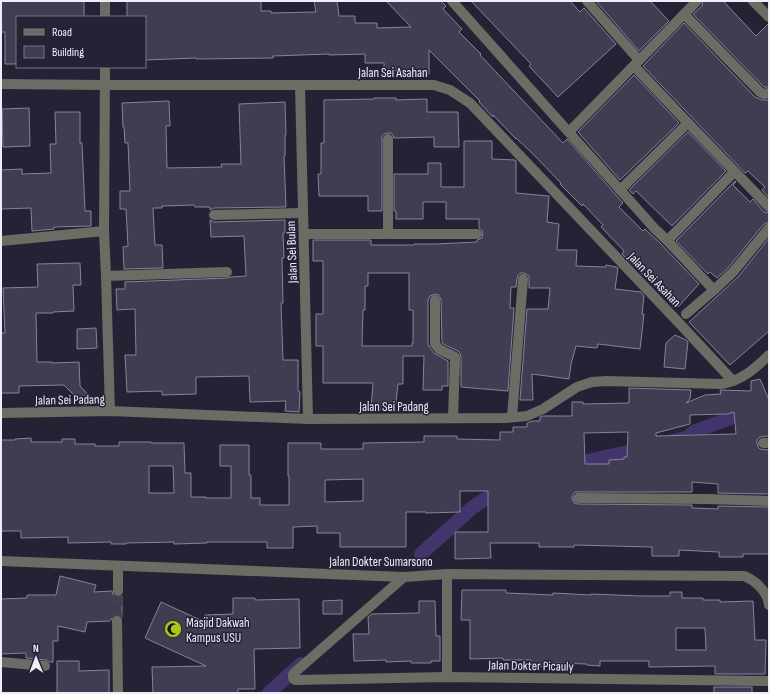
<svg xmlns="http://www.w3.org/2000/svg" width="770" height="694" font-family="'Sofia Sans Condensed',sans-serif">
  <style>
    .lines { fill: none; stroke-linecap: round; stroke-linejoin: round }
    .canal { stroke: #41356b; stroke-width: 14 }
    .building { fill: #403d52; stroke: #85829a; fill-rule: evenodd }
    .minor-tunnel { stroke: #444053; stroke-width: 10; stroke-dasharray: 10 5; stroke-linecap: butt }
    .minor { stroke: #6a6d63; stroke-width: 10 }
    .labels { text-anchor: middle; stroke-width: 3; stroke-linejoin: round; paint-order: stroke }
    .street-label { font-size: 13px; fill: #eeedfa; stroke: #262236 }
    .poi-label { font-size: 13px; fill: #eeedfa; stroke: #262236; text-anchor: start }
  </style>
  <rect width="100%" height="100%" fill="#262236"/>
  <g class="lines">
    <g class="canal">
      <path d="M673 441 689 437 693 432 769 404"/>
      <path d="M566 466 645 448"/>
      <path d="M421 554 473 507 503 488"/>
      <path d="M269 693 301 664"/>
    </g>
  </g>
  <g class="building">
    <path d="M1 1H84V17H17V64H5V32H1Z"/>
    <path d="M127 1H261V11H271V13L316 12 314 1H337L339 16H355V23H377V28L411 27 386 1H441L446 6 443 9 462 29 459 32 481 54 480 55 563 143 567 139 623 203 619 207 643 231 645 229 660 243 699 284 678 307 647 279 622 254 624 251 601 227 603 225 583 204 582 206 560 184 561 183 532 153 516 138V139L493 115V117L479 102 480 101 429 50V74H409V70L384 71V63H365V54L329 55V54L273 56V58L196 59V58L145 60V17H127Z"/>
    <path d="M471 1H570L580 12 584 8 616 44 558 97 529 66 531 64Z"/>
    <path d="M596 1H650L669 21 639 51Z"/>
    <path d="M703 1H723L756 36 769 23V87H764L693 14 702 6Z"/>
    <path d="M684 23 755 97 762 100H769V198L762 190 765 187 748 171 745 173 643 66Z"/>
    <path d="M634 75 679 123 620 180 578 132Z"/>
    <path d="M374 98H396V100L427 99V112H458L459 147H434V137L394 138 393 135 391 133H388L384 134 382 136V211H368V196H319L318 174H321V143H324V100L374 99Z"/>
    <path d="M169 101 170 126H166L167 168 222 167 221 164H241L239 104 285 102 286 135H285V156H284L286 207 214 208 210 210V207H195L194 205 162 206V208H153L155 245H162L163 268 124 269 123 247 128 246 126 209H120V191H130L128 143H125L124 127H123L122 103Z"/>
    <path d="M29 108 30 146 3 147 2 109Z"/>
    <path d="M55 112H80V143H82L85 211H91V226L54 227V229L32 231 31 208 1 209V170L22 169V174L51 173 50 144H56Z"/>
    <path d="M688 132 726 171 672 226 636 191 633 194 629 190Z"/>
    <path d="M464 141H492V159L515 160 516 161V193L549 196 547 222 559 224 557 250H577L576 266 606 267V265L616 267 618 268 615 289 641 292 644 296 642 314H644L640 349 598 344 597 348 576 346 571 364 569 379 532 374 533 400H520L527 309H548L550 288H529V276L524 273H521L518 275 517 278 516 287H511L510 308H514L508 391 461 387V357L460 353 458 351 443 344 442 342 441 300 439 295 435 294 430 296 428 300V344L430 348 434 353 448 361V386H442V390H423L424 356H403V384H398L395 410 371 409 373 383H323V346H316V314H323V261H313V240H371V245H414V244H436L477 242V240L482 238 483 234 482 230 479 228V219H446V202H423V219H396V211H394V174H428V163H441V187H464ZM368 273H409V310H413V343H412V346H362L363 310H365V286H368Z"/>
    <path d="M735 181 736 182 733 185 750 202 753 199 764 212 769 213V222L764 224 728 268 717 278 710 272 708 274 676 241Z"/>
    <path d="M210 220 214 222 285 220V233H283L284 258H282L283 303H281L283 360H298V391L300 392 299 412 285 411 286 401 250 402 249 376 196 377V394L162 395V391L127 392 125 355H136L135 309 117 310 116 289H125V282L227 278 231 277 246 276 244 236 211 237Z"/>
    <path d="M769 238V331L730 365 689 322 738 277Z"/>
    <path d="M80 263 81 285H73L74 311 53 312V313H36L37 362H52V363L79 362 80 386 92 399 86 405H84L64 385 19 386V393H1V333H5L3 288 38 287 37 264Z"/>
    <path d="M96 328 97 348 77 349V329Z"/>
    <path d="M675 335 686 340 688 342 685 369 664 367 666 343Z"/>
    <path d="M760 379 769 400V436L760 437 757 440V443L758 447 760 449 769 450V494L718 493V484L692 482V492H575L573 494 572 498 574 503 578 504 692 505V508L718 509V506L769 507V554H743V557H719V552L679 550V556H652V547L574 545V547H539V543H490L491 558 455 559V532H488V491H460V512L426 513V512H406V547H340V533H317V526L293 527V548H267V542H207V543L174 544V542L126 543V544H111V542L68 543V537L21 538V531H1V440H15V439L31 438V442H62V439H75V444H95V446H119V442H151V443H184L185 473H191V497H206V498H231V466H220V445H249V475H251V498H260V505H289V476H288V443H321V449H363V443L424 442V436H457V439L500 440V432H513V427H527V423L532 421H540V417L542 416H572V402H583V404L629 403V388L691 390 690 399 686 403 705 395 721 394 720 390 751 391V381ZM734 412 736 434 656 436V433L690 424V415L727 414ZM628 432 627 457H624V459L609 460V464H585L584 433ZM149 466H173L174 493H149ZM363 479V501L325 502V480Z"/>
    <path d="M60 576 96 585 94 592 112 591 113 595 115 597H118L122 596V617L120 615H117L112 618 110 621 87 622 85 632 58 626V641H53V662H50L46 660 26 658V653L1 654V599L27 598V595H56Z"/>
    <path d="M462 590H506V593L553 595V593L591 595V594L641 596H670V592H682V598H703V600H720V602L753 601 755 640H766L765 674H715V666L649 667V661H600V666L587 665V664L555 663V668L530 665 531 660H503V658L470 659V620H461ZM676 628H705L706 650H676Z"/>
    <path d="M233 598H255V600L299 599 300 648 254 649 255 689H238V693H153L152 667 206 666 145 638 161 602 205 622V615L233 614Z"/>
    <path d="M342 600V614H323V601Z"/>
    <path d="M419 601H435L436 636H440V661H431V663H411V661L386 662V660L354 661 353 634H369L368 617 372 614 419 613Z"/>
    <path d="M57 661H79V671L109 670V693H57Z"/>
    <rect x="714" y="687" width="38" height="6"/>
  </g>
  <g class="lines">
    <path class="minor-tunnel" d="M117 621 118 591"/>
    <g class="minor">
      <path d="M452 1 655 229C676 248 694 270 714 290"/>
      <path d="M587 1 639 60"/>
      <path d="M753 1 769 17"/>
      <path d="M684 14 760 92 764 94 769 93"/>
      <path d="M105 17V1"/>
      <path d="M634 66 688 123 769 207"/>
      <path d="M105 67 104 231 106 276 110 411"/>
      <path d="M1 84 104 85H434L450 90 470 103 680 324 733 381"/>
      <path d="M300 85 308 419"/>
      <path d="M569 132 697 1"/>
      <path d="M620 190 688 123"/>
      <path d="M214 215 303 213"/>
      <path d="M304 234H477"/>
      <path d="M388 234V139"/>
      <path d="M668 240 734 172"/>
      <path d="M1 241 104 231"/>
      <path d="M106 276 227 272"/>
      <path d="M435 300V344L439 349 455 357V360L453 418"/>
      <path d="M686 314 714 290 733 272 769 228"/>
      <path d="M1 413 110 411 308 419 505 418 527 416 543 409 577 387 592 382 606 381 722 384C743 380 754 369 769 355"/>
      <path d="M512 417 523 279"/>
      <path d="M763 443H769"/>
      <path d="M578 498 707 499 769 501"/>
      <path d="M1 561 404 577 447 574 744 576C755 580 768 592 769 605"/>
      <path d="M404 577 294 673 293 675V678L295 680 447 677 769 681"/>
      <path d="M118 591V566"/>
      <path d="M117 621 118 693"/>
      <path d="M1 662 45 666"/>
      <path d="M447 677V574"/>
    </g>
  </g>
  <defs>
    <symbol id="mosque-disc" viewBox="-11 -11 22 22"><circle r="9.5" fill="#a9c71a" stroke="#262236"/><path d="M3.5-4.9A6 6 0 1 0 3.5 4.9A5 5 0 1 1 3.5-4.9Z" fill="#111"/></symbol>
  </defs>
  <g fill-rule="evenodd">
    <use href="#mosque-disc" x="163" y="619" width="20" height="20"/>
  </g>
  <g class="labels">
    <g class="street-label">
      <text x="393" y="77">Jalan Sei Asahan</text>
      <text transform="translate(291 252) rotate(-92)" y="5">Jalan Sei Bulan</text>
      <text transform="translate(655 279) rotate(46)" y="5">Jalan Sei Asahan</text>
      <text transform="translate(70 399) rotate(-1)" y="5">Jalan Sei Padang</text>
      <text x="394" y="411">Jalan Sei Padang</text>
      <text x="381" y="566">Jalan Dokter Sumarsono</text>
      <text transform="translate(531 665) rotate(1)" y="5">Jalan Dokter Picauly</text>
    </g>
    <g class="poi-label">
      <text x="186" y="627">Masjid Dakwah<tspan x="186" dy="15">Kampus USU</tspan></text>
    </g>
  </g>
  <rect width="770" height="694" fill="none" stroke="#eeedfa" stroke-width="4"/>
  <rect x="16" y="16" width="130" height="52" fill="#262236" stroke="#767384"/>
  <rect x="24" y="29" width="20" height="6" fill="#6a6d63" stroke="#767384"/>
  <text x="52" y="36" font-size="12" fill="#eeedfa">Road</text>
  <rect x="24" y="46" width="20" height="12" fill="#403d52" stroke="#767384"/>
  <text x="52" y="56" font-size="12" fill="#eeedfa">Building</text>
  <g transform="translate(36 658) rotate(359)" stroke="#262236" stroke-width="3" paint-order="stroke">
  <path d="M0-3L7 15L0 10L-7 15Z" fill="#eeedfa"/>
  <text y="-6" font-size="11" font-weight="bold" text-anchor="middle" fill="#eeedfa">N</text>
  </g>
</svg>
